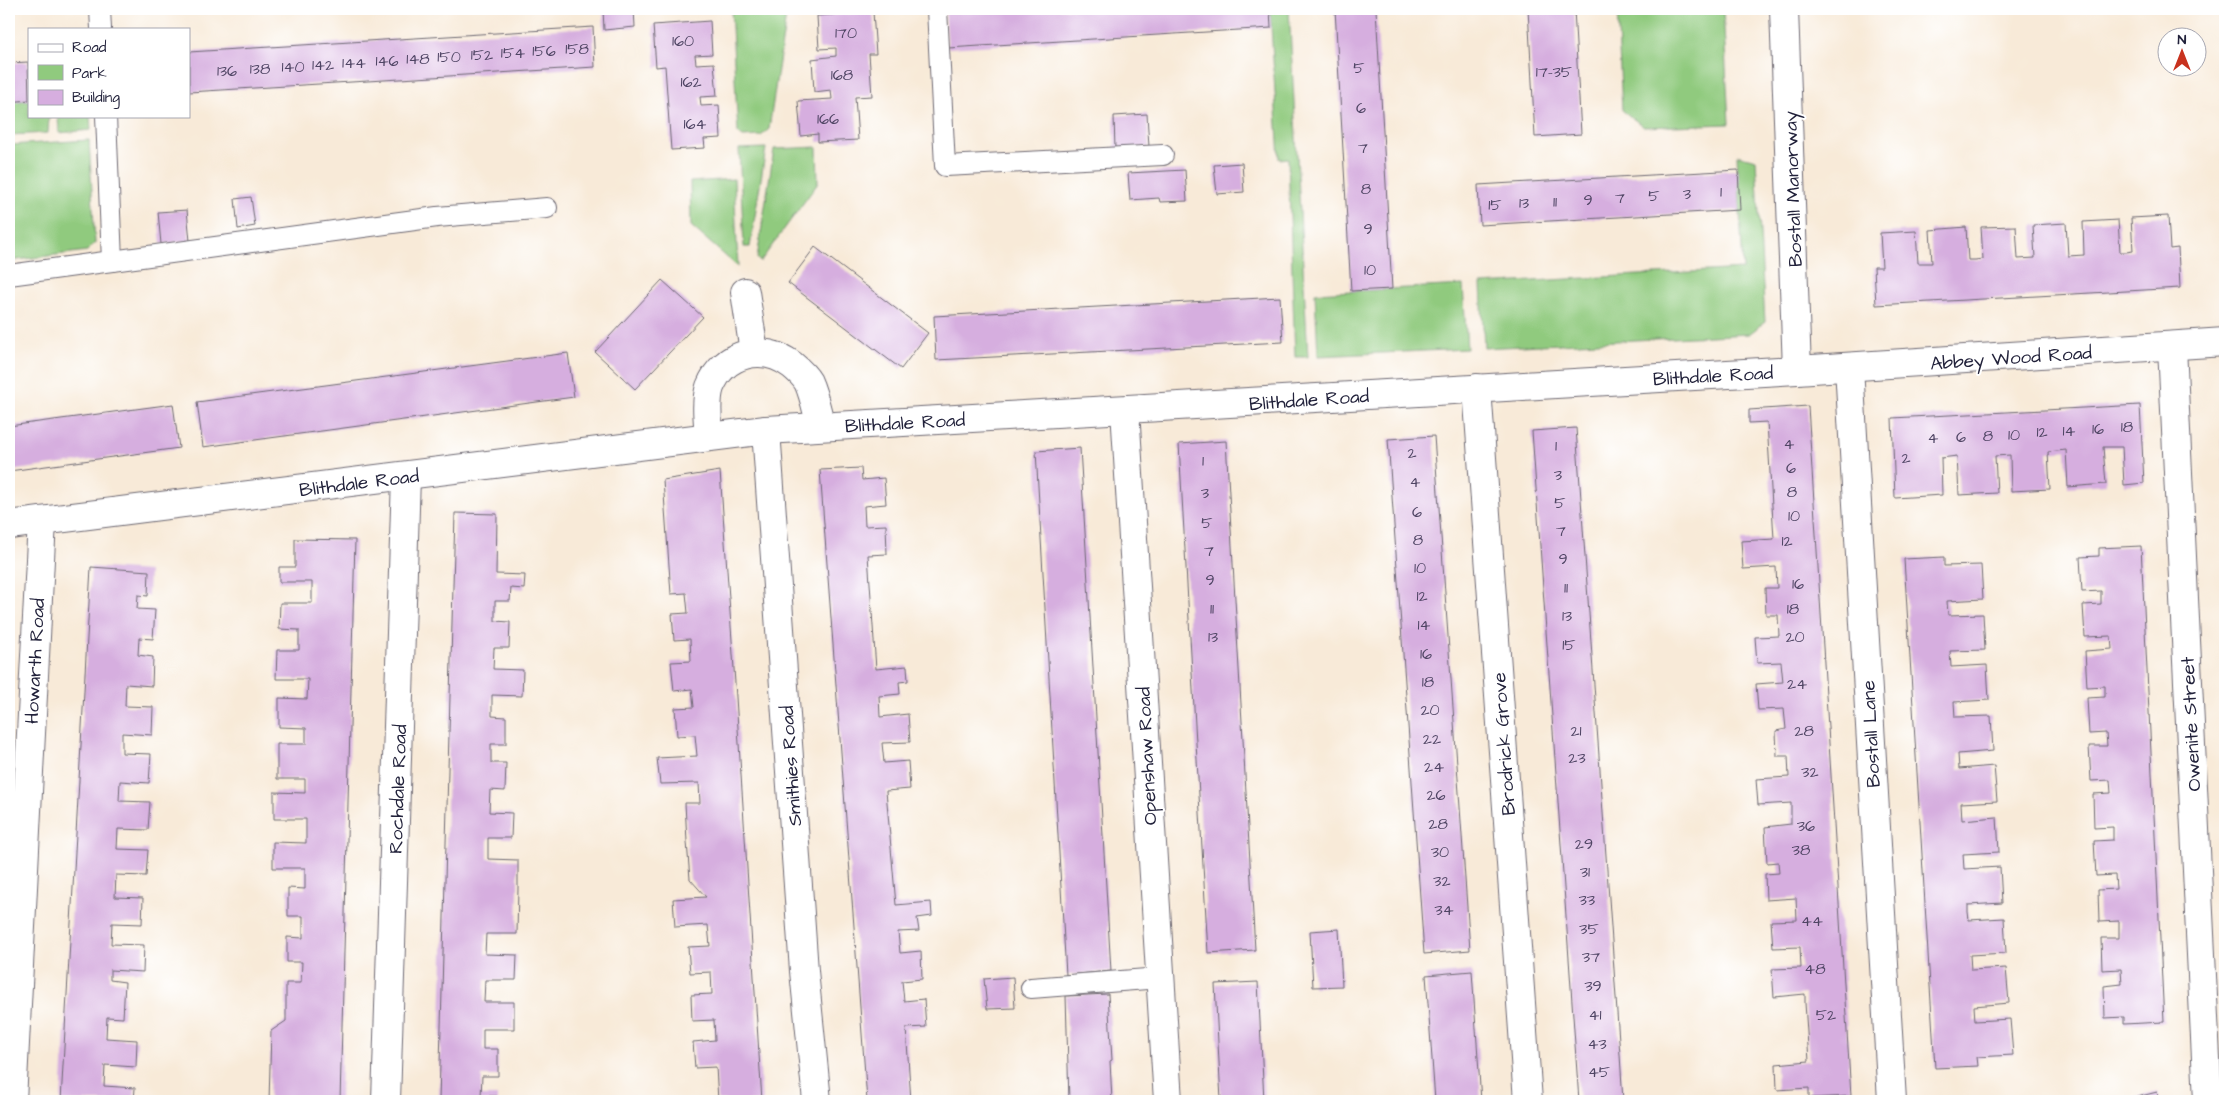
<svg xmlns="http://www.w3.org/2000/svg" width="2234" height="1110" font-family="'Architects Daughter',sans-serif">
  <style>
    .green { fill: #90ca7e; stroke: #59765c }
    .building { fill: #d6aedf }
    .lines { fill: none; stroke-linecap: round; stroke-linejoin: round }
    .service-casing { stroke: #6d6872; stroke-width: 22 }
    .minor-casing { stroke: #6d6872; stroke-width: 30 }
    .service { stroke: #fff; stroke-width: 20 }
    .minor { stroke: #fff; stroke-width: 28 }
    .labels { text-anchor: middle; stroke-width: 4; stroke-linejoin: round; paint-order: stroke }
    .number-label { font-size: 16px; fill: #4f4564 }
    .street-label { font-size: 19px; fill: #22223b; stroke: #fff }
  </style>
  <rect width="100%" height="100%" fill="#fff"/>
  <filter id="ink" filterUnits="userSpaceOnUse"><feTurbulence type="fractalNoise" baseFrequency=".02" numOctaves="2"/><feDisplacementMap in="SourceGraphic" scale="10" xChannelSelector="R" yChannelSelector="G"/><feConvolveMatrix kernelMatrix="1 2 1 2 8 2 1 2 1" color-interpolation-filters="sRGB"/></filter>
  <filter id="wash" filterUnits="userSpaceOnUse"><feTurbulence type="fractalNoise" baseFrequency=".0096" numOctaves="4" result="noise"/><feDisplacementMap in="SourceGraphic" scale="20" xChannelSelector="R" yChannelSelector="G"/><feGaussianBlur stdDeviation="1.12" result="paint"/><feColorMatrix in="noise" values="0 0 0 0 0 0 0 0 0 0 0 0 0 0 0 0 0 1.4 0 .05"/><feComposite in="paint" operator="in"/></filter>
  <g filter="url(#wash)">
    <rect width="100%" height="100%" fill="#f8ead8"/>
    <g class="green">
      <path d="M731 9H787L769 129 761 136 743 137 738 133Z"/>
      <path d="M1270 9H1289L1308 357H1295L1288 158 1279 159Z"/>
      <path d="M1617 9H1723L1729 124 1644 127 1622 110Z"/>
      <path d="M29 100V116H49L48 133 9 135V102Z"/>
      <path d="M58 116H90L91 130 59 133Z"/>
      <path d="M89 140 95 243 87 251 9 261V145Z"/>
      <path d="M817 147 818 183 760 262 757 258 774 149Z"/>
      <path d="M766 148 750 247H744L739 149Z"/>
      <path d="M1737 155 1756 160 1765 322 1749 334 1484 348 1481 284 1743 269Z"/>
      <path d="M734 179V180L738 267 691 226 690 182Z"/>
      <path d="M1463 285 1467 349 1318 356 1315 293Z"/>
    </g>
    <g id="blocks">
      <g class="building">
        <path d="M603 9H634L635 27 604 30Z"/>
        <path d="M945 9H1270L1271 28 948 48Z"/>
        <path d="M1335 9H1376L1392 289 1351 291Z"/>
        <path d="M1528 9H1574L1581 134 1535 137Z"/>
        <path d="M873 12 876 54H869L872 96 855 97 858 140 818 142V134L801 136 798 101 832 99 831 90 814 92 812 59 836 56V48L819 49 817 16Z"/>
        <path d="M710 21 712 54 695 55 696 64 714 63 717 96 700 97 701 106 719 105 721 138 704 139 705 148 671 150 665 66 656 67 653 25Z"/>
        <path d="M593 27 595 67 189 92V52Z"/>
        <path d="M28 62 29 100 9 102V63Z"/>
        <path d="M1147 114 1149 147 1115 149 1114 116Z"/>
        <path d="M1242 163 1244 192 1217 194 1214 165Z"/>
        <path d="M1185 170 1187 201 1160 202 1159 198 1130 200 1128 173Z"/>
        <path d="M1738 170 1740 210 1480 225 1478 185Z"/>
        <path d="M251 197 255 226 238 229 235 199Z"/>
        <path d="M187 210 190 241 161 244 158 212Z"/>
        <path d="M2168 216 2170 249 2178 248 2180 288 1876 305 1874 267H1882L1880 233 1916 231 1918 263H1932L1930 230 1966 227 1968 260H1975L1983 259 1981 227 2016 226 2018 259 2035 258 2033 225 2066 223 2068 256 2084 255 2083 222 2118 220 2120 252H2126L2133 251 2131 218Z"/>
        <path d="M815 247 928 333 901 369 788 283Z"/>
        <path d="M662 280 703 317 635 389 595 352Z"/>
        <path d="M1280 297 1283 342 936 360 934 316Z"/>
        <path d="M568 353 574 397 203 447 197 402Z"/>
        <path d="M2220 397H2225V472H2224Z"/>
        <path d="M173 404 179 448 9 471V426Z"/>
        <path d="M2140 405 2144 483 2124 485 2122 447H2103L2106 484 2068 487 2066 450 2048 452 2050 489 2011 491 2010 455 1995 456 1997 493 1959 495 1957 456 1941 458 1942 495 1895 498 1892 418Z"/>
        <path d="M1808 406 1851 1096 1809 1098V1088L1777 1090 1776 1064 1809 1061 1805 1003V994L1774 997 1772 969 1801 968 1800 947 1773 948 1771 921 1797 920 1796 898 1766 900 1765 874 1779 873 1778 862 1767 863 1765 827 1791 824V803L1758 805 1756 779 1789 777 1788 756H1777L1776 731 1786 729 1784 709 1758 710 1756 684 1783 682 1781 662 1757 663 1755 637 1779 636 1778 615H1766L1765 588H1777L1776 567 1743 569 1741 541 1774 539 1767 422 1749 423V410Z"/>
        <path d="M1576 428 1620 1055 1623 1101H1579L1574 1030 1532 431Z"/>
        <path d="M1434 436 1470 950 1424 954 1388 439Z"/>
        <path d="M1226 441 1255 950 1208 953 1179 444Z"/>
        <path d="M1080 448 1111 971 1066 975 1036 451Z"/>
        <path d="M861 468 862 480 884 478 886 504 864 506 865 526 886 525 887 554 868 555 876 669 907 666 908 681 899 682 900 694 879 696 880 717 908 714 910 742 882 743 884 763 908 761 910 789 886 791 896 905 931 902 932 916 917 918 919 931 898 932 900 953 921 951 922 979 902 981 904 1001 924 999 926 1027 906 1028 911 1101H867L820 470Z"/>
        <path d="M720 471 736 697 762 1101H718L716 1067 695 1068 693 1042 715 1040 714 1020 692 1021 691 995 712 994 711 972 690 973 688 947 710 946 708 925 675 927 673 899 706 897 690 879 687 842 685 803H700L699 783 660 784 657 758 697 756 695 735 677 736 675 708 694 707 692 689 674 691 671 662 691 661 690 639 674 640 672 614 688 613 686 593 671 594 663 480Z"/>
        <path d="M455 513 497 514 496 574 525 575 524 589 511 588 510 601H495V621L510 622 509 648H494L493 669 523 670 522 696 492 695V716L506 717V744H491V763H506L505 791 490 790 489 812 512 813 511 838H488V859L518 860V888L517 934H486L485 954 517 955 516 980H485L484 1002H514V1029H483V1049H498V1076H482L481 1096H497V1101H439Z"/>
        <path d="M295 539 355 540 340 1101H269L271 1031 286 1021V983H301L302 962H287V937L303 938V916H288V888L305 889V868H273V842L306 843V819H274V792L305 793V779H277V744H306V728L279 727V698L307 699 308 679H276L277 650H299V630L279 629 280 603H312V582H279V567H295Z"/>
        <path d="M2141 546 2164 1022 2124 1024V1017L2105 1018 2104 986 2122 984 2121 969 2102 970 2101 938H2119V921L2099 922 2098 890 2116 889 2115 875 2096 876 2094 841 2113 840V827L2094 828 2093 794 2111 793 2110 780 2091 781 2089 746H2107L2106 733 2089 734 2087 698 2105 697V686L2087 687 2085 651 2112 649 2111 636 2085 637 2083 605 2101 604V591L2082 592 2080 557 2099 556V548Z"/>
        <path d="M1944 557V566L1981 565 1983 599 1947 601 1948 615 1983 614 1985 650 1950 651 1951 667 1987 665 1989 700 1954 702 1955 717 1991 716 1993 751 1958 754 1959 769 1994 766 1997 801 1961 803 1962 820 1997 817 1999 852 1963 854 1964 869 2000 867 2002 903 1968 905V912L1969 920 2004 918 2006 953 1970 955 1971 970 2006 968 2009 1003 1974 1006 1975 1021 2010 1019 2013 1055 1977 1057 1978 1066 1935 1068 1904 559Z"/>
        <path d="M91 567 149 571 148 596 138 595 137 609 155 610 153 639 139 638 138 655 153 657 152 686 126 684 125 706 153 707 152 735 122 733V753L151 754 149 783 120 781 119 801 150 802 148 830 118 829 117 849 148 850 146 876 116 875 115 897 143 898 142 924 112 923 111 944 144 945 143 972 110 970V980L125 982 123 1018 107 1017 106 1038 137 1040 136 1067 105 1065 104 1086 135 1088 134 1101H61Z"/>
        <path d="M1339 929 1342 986 1313 987 1310 931Z"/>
        <path d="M1472 971 1481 1101H1435L1426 975Z"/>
        <path d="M1013 977 1015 1008 987 1009 984 979Z"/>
        <path d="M1258 982 1264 1101H1221L1215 984Z"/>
        <path d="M1108 994 1112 1060 1110 1061 1112 1101H1069L1066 996Z"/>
        <path d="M2157 1092 2159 1101H2139L2137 1097Z"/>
      </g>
    </g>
  </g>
  <g filter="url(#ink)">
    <use href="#blocks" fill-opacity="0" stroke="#6d6872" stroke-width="1"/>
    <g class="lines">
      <defs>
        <g id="service">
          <path d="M100 9 101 29"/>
          <path d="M937 9 945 166 1163 155"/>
          <path d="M112 261 437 217 547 208"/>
          <path d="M9 275 112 261 106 116"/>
          <path d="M1031 988 1160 978"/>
        </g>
        <g id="minor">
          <path d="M1784 9 1797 370"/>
          <path d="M745 292 754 352"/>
          <path d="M2172 347 2208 1101"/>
          <path d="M1849 367 1892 1101"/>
          <path d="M1477 388 1528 1101"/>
          <path d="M1125 410 1168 1101"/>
          <path d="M766 430 804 971 817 1101"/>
          <path d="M709 437C708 422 705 402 710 387 724 352 763 343 792 365 798 370 804 375 808 382 814 395 817 412 821 426"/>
          <path d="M9 525 766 430 1797 370 2225 342"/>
          <path d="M12 1101 42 521"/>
          <path d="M386 1101 406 477"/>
        </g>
      </defs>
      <use href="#service" class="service-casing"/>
      <use href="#minor" class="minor-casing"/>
      <use href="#service" class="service"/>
      <use href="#minor" class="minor"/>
    </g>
  </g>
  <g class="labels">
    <g class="number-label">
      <text x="846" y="38">170</text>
      <text x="683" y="46">160</text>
      <text x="577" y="54">158</text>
      <text x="544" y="56">156</text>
      <text x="513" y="58">154</text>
      <text x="482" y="60">152</text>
      <text x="449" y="62">150</text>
      <text x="418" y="64">148</text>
      <text x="387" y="66">146</text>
      <text x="354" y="68">144</text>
      <text x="323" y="70">142</text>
      <text x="293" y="72">140</text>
      <text x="1359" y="73">5</text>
      <text x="260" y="74">138</text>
      <text x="227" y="76">136</text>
      <text x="1554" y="77">17-35</text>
      <text x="842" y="80">168</text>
      <text x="691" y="87">162</text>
      <text x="1361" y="113">6</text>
      <text x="828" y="124">166</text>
      <text x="695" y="129">164</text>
      <text x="1363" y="153">7</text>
      <text x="1366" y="194">8</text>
      <text x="1721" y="197">1</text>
      <text x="1687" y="199">3</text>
      <text x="1654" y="201">5</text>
      <text x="1620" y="203">7</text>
      <text x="1588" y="205">9</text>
      <text x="1555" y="207">11</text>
      <text x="1524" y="208">13</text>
      <text x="1495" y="210">15</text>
      <text x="1368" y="234">9</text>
      <text x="1370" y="275">10</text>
      <text x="2127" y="432">18</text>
      <text x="2098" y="434">16</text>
      <text x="2069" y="436">14</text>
      <text x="2042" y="437">12</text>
      <text x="2014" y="440">10</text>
      <text x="1988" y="441">8</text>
      <text x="1961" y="442">6</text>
      <text x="1933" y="443">4</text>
      <text x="1789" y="449">4</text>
      <text x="1556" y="451">1</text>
      <text x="1412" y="458">2</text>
      <text x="1906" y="463">2</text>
      <text x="1203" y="466">1</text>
      <text x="1791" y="473">6</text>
      <text x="1558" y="480">3</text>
      <text x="1415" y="487">4</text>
      <text x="1792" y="497">8</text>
      <text x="1205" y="498">3</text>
      <text x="1560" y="508">5</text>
      <text x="1417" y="517">6</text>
      <text x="1794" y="521">10</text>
      <text x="1207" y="528">5</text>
      <text x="1561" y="536">7</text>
      <text x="1418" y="545">8</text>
      <text x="1787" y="546">12</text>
      <text x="1209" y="556">7</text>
      <text x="1563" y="564">9</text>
      <text x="1420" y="573">10</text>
      <text x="1210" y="585">9</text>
      <text x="1798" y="589">16</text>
      <text x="1566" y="593">11</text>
      <text x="1422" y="601">12</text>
      <text x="1212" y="614">11</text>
      <text x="1793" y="614">18</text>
      <text x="1567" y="621">13</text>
      <text x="1424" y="630">14</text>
      <text x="1213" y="642">13</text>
      <text x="1795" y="642">20</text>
      <text x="1569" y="650">15</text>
      <text x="1426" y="659">16</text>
      <text x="1428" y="687">18</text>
      <text x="1797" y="689">24</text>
      <text x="1430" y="715">20</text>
      <text x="1576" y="736">21</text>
      <text x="1804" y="736">28</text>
      <text x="1432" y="744">22</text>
      <text x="1577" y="763">23</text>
      <text x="1434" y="772">24</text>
      <text x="1810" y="777">32</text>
      <text x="1436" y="800">26</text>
      <text x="1438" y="829">28</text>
      <text x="1806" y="831">36</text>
      <text x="1584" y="849">29</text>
      <text x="1801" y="855">38</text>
      <text x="1440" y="857">30</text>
      <text x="1585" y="877">31</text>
      <text x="1442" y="886">32</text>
      <text x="1587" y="905">33</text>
      <text x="1444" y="915">34</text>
      <text x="1812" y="926">44</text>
      <text x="1589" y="934">35</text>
      <text x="1591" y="962">37</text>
      <text x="1815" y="974">48</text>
      <text x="1593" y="991">39</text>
      <text x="1595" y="1020">41</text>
      <text x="1826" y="1020">52</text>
      <text x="1597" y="1049">43</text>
      <text x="1599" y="1077">45</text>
    </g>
    <g class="street-label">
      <text transform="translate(1792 189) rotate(-92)" y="7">Bostall Manorway</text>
      <text transform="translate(2011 357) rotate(-4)" y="7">Abbey Wood Road</text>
      <text transform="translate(1713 375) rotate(-3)" y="7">Blithdale Road</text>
      <text transform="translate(1309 399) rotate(-4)" y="7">Blithdale Road</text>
      <text transform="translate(905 422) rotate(-3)" y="7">Blithdale Road</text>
      <text transform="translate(359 482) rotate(-7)" y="7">Blithdale Road</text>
      <text transform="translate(34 661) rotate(-87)" y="7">Howarth Road</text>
      <text transform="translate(2190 724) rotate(-93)" y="7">Owenite Street</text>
      <text transform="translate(1870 734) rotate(-93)" y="7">Bostall Lane</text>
      <text transform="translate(1503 744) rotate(-94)" y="7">Brodrick Grove</text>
      <text transform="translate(1146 756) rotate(-93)" y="7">Openshaw Road</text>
      <text transform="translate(790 766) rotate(-94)" y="7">Smithies Road</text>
      <text transform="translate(397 789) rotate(-88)" y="7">Rochdale Road</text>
    </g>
  </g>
  <rect width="2234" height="1110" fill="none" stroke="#fff" stroke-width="30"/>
  <rect x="28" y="28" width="162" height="90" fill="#ffffff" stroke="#a7a7b1"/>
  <rect x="38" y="44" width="25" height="8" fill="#ffffff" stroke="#a7a7b1"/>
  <text x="72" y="52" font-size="15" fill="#22223b">Road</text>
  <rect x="38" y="65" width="25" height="15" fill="#90ca7e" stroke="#a7a7b1"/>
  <text x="72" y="78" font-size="15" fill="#22223b">Park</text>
  <rect x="38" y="90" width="25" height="15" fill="#d6aedf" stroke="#a7a7b1"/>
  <text x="72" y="102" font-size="15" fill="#22223b">Building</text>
  <g transform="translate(2182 52)"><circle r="24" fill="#ffffff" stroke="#a7a7b1"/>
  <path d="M0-4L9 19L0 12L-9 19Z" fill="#c8321e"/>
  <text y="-8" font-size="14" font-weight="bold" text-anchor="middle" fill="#22223b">N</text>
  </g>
</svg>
